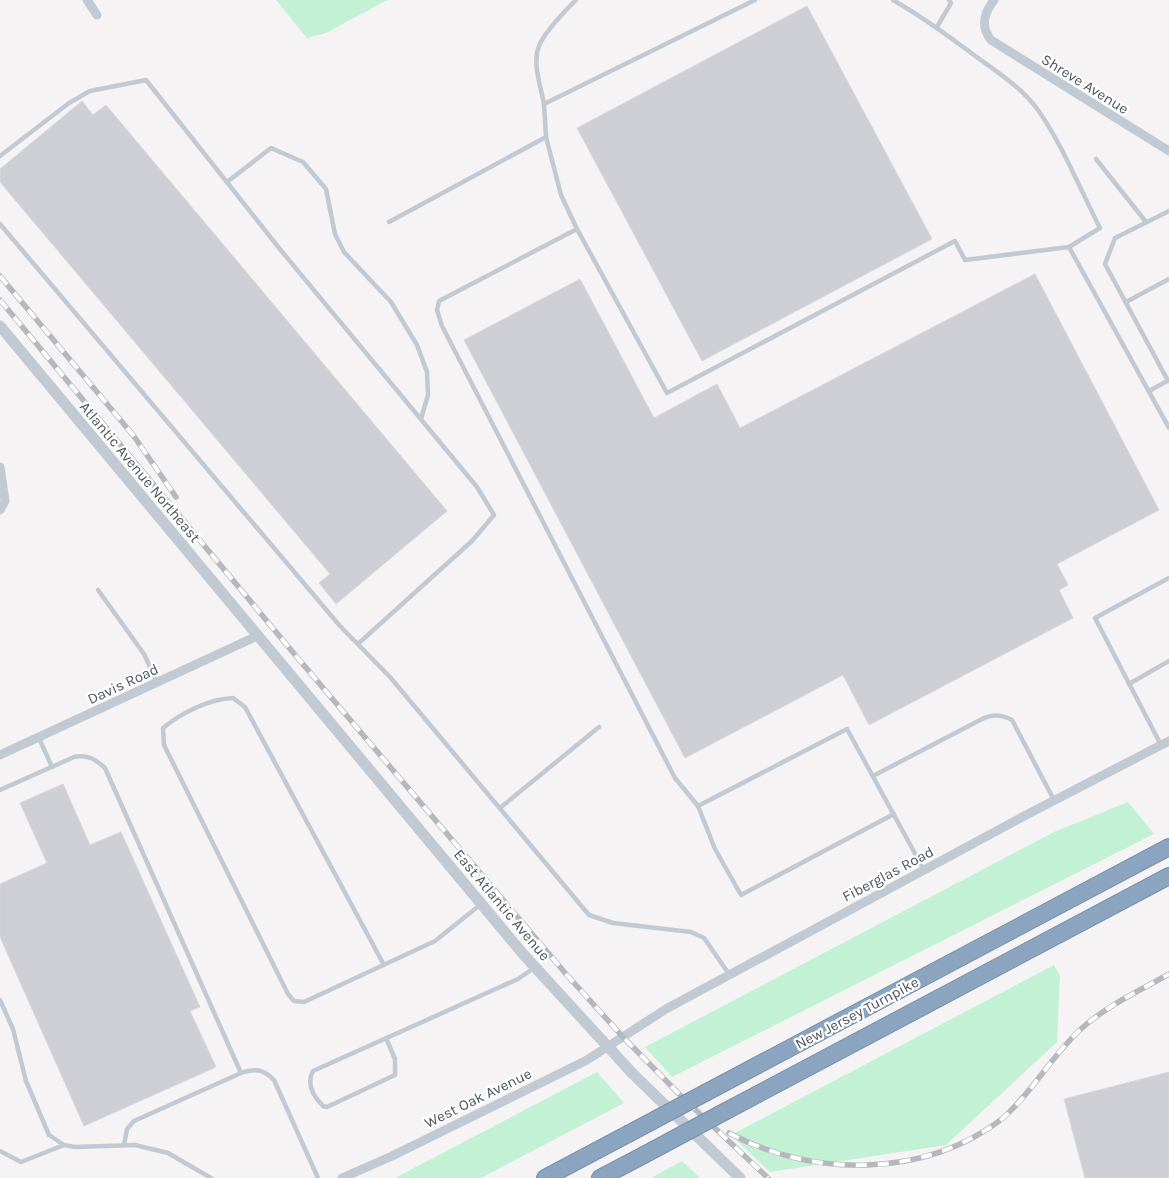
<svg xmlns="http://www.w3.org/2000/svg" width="1169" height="1178" font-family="Karla,sans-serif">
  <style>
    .green { fill: #c3f1d5 }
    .building { fill: #cdcfd5; stroke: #d7d9de }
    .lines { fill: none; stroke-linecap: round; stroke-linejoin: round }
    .motorway-casing { stroke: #7690ad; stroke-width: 18 }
    .service { stroke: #c1cad2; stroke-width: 4.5 }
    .minor { stroke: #c1cad2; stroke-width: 9 }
    .tertiary { stroke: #c1cad2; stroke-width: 11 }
    .motorway { stroke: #8ba5c1; stroke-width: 16 }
    .rail-casing { stroke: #b5b8bd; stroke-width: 5.5 }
    .rail { stroke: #fff; stroke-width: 4; stroke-dasharray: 11; stroke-linecap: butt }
    .motorway-bridge-casing { stroke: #7690ad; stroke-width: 18; stroke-linecap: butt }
    .motorway-bridge { stroke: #8ba5c1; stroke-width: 16 }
    .labels { text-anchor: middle; stroke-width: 4.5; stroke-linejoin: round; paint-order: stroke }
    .street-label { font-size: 15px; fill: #4a5661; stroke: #fff }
  </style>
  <rect width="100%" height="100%" fill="#f5f3f3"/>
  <g class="green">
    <path d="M276 0H387L326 33 307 38Z"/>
    <path d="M1128 802 1154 834 672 1077 645 1047 1054 832Z"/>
    <path d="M1054 965 1060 976 1057 1042 946 1145 770 1172 731 1135Z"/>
    <path d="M597 1072 624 1103 481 1178H395Z"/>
    <path d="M682 1161 700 1178H651Z"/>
  </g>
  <g class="building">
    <path d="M807 6 932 239 702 361 577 128Z"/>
    <path d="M82 101 93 115 106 105 447 511 336 604 319 583 330 574 0 182V169Z"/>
    <path d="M1035 274 1159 510 1057 564 1068 585 1059 590 1073 618 869 725 843 675 685 758 464 340 580 279 654 418 717 384 740 428Z"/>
    <path d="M63 784 90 845 121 832 200 1007 190 1011 216 1067 84 1126 0 937V884L47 863 20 803Z"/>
    <path d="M1169 1072V1178H1085L1064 1099Z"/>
  </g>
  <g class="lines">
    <defs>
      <g id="motorway">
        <path d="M707 1092 1169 847"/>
        <path d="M726 1111 1169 876"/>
        <path d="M545 1178 628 1134"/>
        <path d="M600 1178 642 1156"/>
      </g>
    </defs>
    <use href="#motorway" class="motorway-casing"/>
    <g class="service">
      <path d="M893 0C923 17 950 37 978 58 1000 74 1022 88 1038 110 1063 146 1080 189 1100 228L1069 247 1169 428"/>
      <path d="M937 27 951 3 949 0"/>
      <path d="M544 104C541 87 532 63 539 46 545 31 565 11 576 0"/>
      <path d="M546 137 561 195 577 229 439 301 437 310 442 326 675 778 698 806 847 729 924 870"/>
      <path d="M0 156 69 103 90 91 146 80 279 248 477 487 494 515 472 541 359 643"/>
      <path d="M1096 159 1146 222"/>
      <path d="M227 182 271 148 303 162 326 189 335 234 344 252 391 302 417 345 427 372 428 395 421 419"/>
      <path d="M389 222 546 137 544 104 755 0"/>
      <path d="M0 224 340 626 390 677 589 915 613 923 691 932 704 938 729 974"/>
      <path d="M577 229 667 393 955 241 965 260 1069 247"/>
      <path d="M1126 302 1169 279"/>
      <path d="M1168 381 1105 264 1115 238 1169 211"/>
      <path d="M1149 391 1169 380"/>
      <path d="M98 590 144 654 157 682"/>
      <path d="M1129 684 1169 661"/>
      <path d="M39 738 52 767"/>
      <path d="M1161 745 1095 618 1169 578"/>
      <path d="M873 776 982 719C992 714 1001 714 1012 720L1054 800"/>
      <path d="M0 790 74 757C87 754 95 759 105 768L241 1073C255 1068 263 1069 274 1080L318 1178"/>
      <path d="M698 806 715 849 741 895 894 814"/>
      <path d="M500 808 599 727"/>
      <path d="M384 965 245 707 233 698C209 699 181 713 163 728L164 745 288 994 294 1001 304 1002 435 941 480 905"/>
      <path d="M0 1000 13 1029 26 1081 49 1135 64 1145"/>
      <path d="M386 1038 395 1059V1075L327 1107 323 1106C314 1097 306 1084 313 1071L518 979 534 968"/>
      <path d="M124 1145 127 1129 134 1121 241 1073"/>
      <path d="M0 1151 21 1162 64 1145 75 1147 135 1145 168 1153 211 1178"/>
    </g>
    <g class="minor">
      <path d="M87 0 97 15"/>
      <path d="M994 0C984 13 980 26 991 40L1169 151"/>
      <path d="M0 467 5 501 0 510"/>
      <path d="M0 755 257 636"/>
      <path d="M342 1178 392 1156 587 1060 666 1009 1028 814 1169 741"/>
    </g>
    <path class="tertiary" d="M0 326 523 954 632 1073 740 1178"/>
    <use href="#motorway" class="motorway"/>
    <defs>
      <g id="rail">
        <path d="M0 276 133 435 176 497"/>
        <path d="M0 300 296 656 566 974 623 1037 683 1098 768 1178"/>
        <path d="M729 1133C813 1178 924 1178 1002 1119 1033 1092 1052 1055 1082 1028 1108 1005 1139 991 1169 974"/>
      </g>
    </defs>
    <use href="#rail" class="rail-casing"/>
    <use href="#rail" class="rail"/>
    <defs>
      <g id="motorway-bridge">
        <path d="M628 1134 707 1092"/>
        <path d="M642 1156 726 1111"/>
      </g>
    </defs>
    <use href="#motorway-bridge" class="motorway-bridge-casing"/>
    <use href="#motorway-bridge" class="motorway-bridge"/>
  </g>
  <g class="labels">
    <g class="street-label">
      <text transform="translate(1085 84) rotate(32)" y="5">Shreve Avenue</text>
      <text transform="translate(140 472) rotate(50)" y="5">Atlantic Avenue Northeast</text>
      <text transform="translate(123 684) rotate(-25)" y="5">Davis Road</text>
      <text transform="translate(888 874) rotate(-28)" y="5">Fiberglas Road</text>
      <text transform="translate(502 905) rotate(50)" y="5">East Atlantic Avenue</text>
      <text transform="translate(857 1013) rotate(-28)" y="5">New Jersey Turnpike</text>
      <text transform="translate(478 1098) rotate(-26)" y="5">West Oak Avenue</text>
    </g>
  </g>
</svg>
